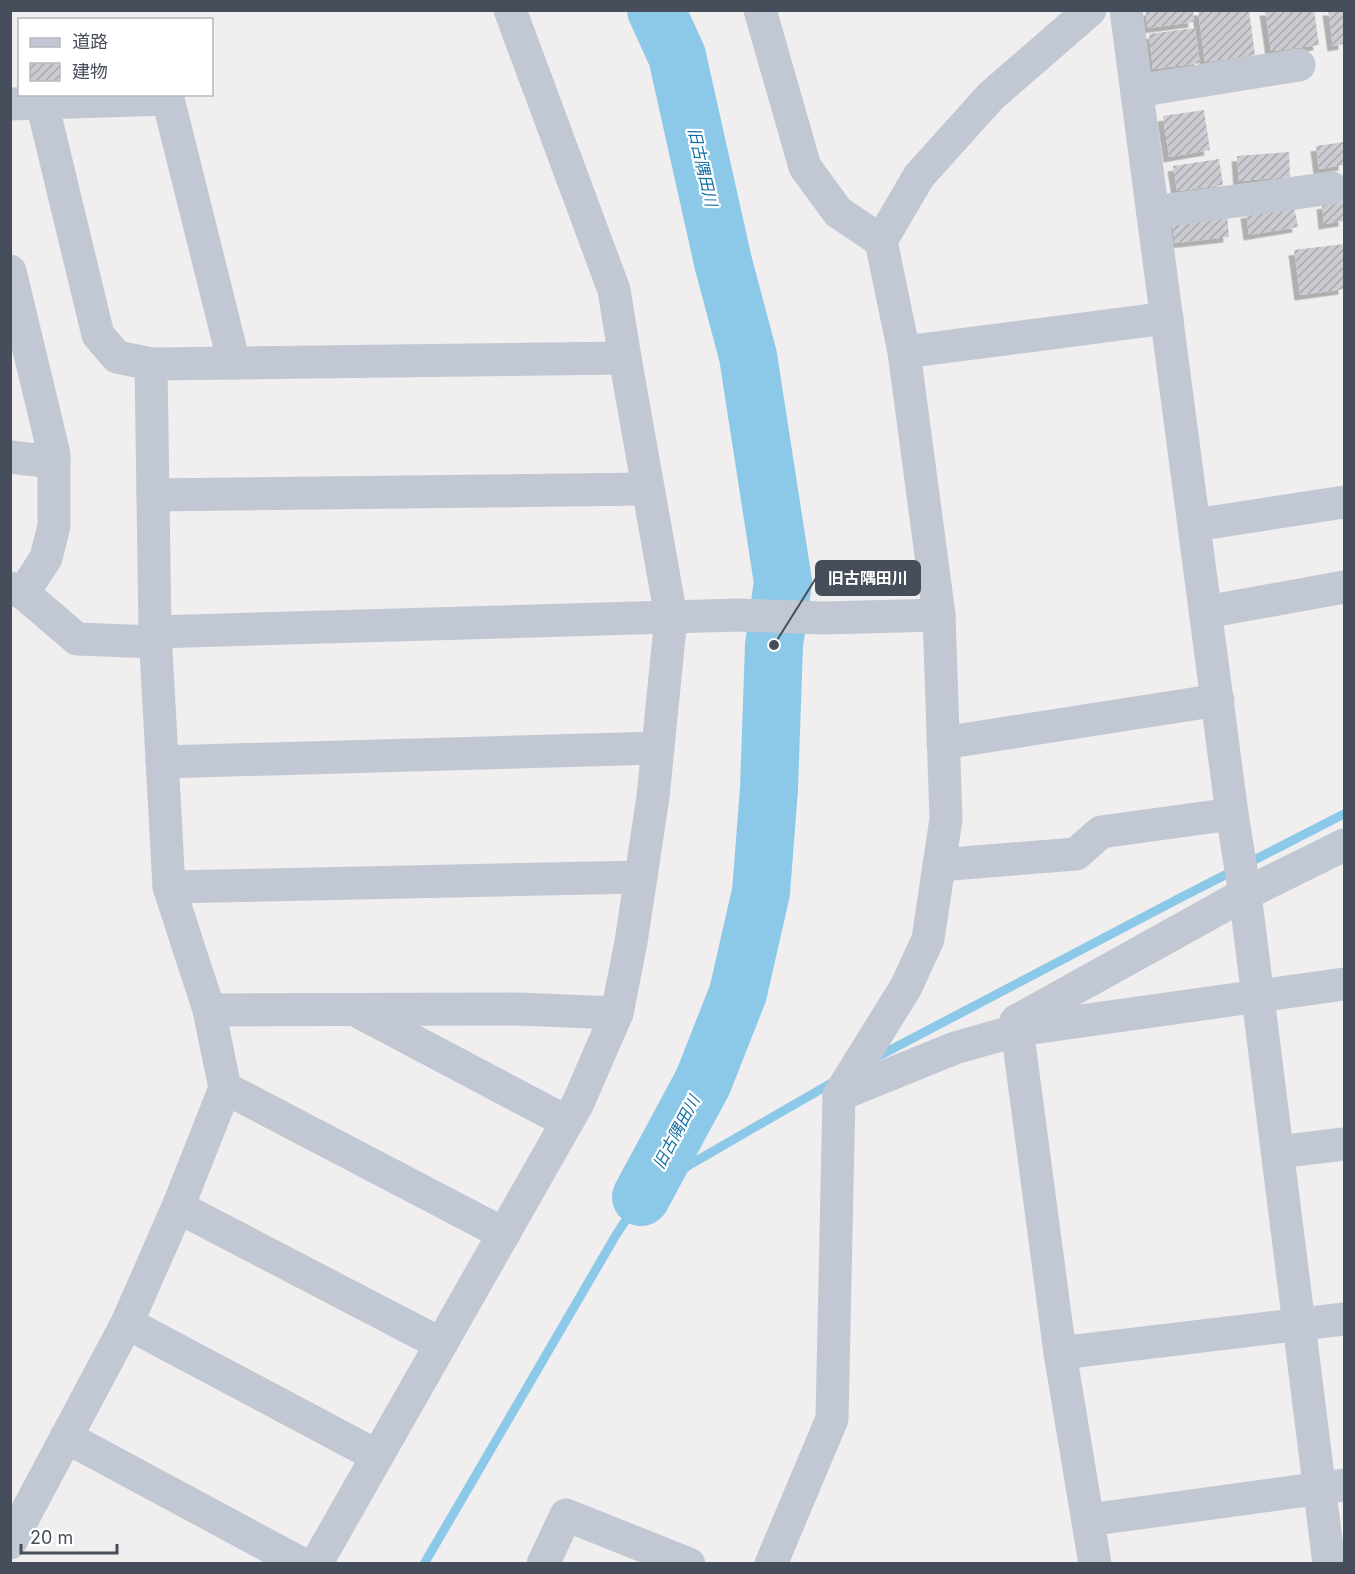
<svg xmlns="http://www.w3.org/2000/svg" width="1355" height="1574" font-family="Inter,'Noto Sans JP',sans-serif">
  <style>
    .lines { fill: none; stroke-linecap: round; stroke-linejoin: round }
    .stream { stroke: #8cc8e8; stroke-width: 9 }
    .river { stroke: #8cc8e8; stroke-width: 58 }
    .building { fill: url(#building-hatch); filter: url(#shadow) }
    .minor { stroke: #c2c8d3; stroke-width: 33 }
    .labels { text-anchor: middle; stroke-width: 4.5; stroke-linejoin: round; paint-order: stroke }
    .water-label { font-size: 16px; font-style: italic; fill: #1170a3; stroke: #fff }
    .leader { fill: none; stroke: #474e5b; stroke-width: 2 }
    .callout-dot { fill: #474e5b; stroke: #fff; stroke-width: 2 }
    .callout { fill: #474e5b; stroke: #474e5b; stroke-width: 2 }
    .callout-label { font-size: 16px; text-anchor: middle; font-weight: bold; fill: #fff }
  </style>
  <defs>
    <pattern id="building-hatch" width="6" height="6" patternUnits="userSpaceOnUse" patternTransform="scale(1.5)"><rect width="6" height="6" fill="#cbccd2"/><path d="M-1 1l2-2M0 6l6-6M5 7l2-2" fill="none" stroke="#a7a8ad"/></pattern>
    <filter id="shadow"><feDropShadow dx="-5.5" dy="5.5" stdDeviation="0" flood-color="#0004"/></filter>
  </defs>
  <rect width="100%" height="100%" fill="#f0eeee"/>
  <g class="lines">
    <g class="stream">
      <path d="M875 1058 1178 899 1344 814"/>
      <path d="M424 1564 616 1235 641 1197 691 1164 835 1081"/>
    </g>
    <path class="river" d="M641 1197 703 1082 738 993 761 892 769 789 774 645 783 582 748 356 723 262 677 56 656 10"/>
  </g>
  <g class="building">
    <path d="M1145 10H1193L1194 22 1148 28Z"/>
    <path d="M1198 10H1249L1255 55 1205 62Z"/>
    <path d="M1265 10H1314L1319 45 1271 51Z"/>
    <path d="M1328 10H1344V44L1333 46Z"/>
    <path d="M1195 28 1200 63 1153 69 1149 34Z"/>
    <path d="M1204 110 1210 150 1169 157 1163 116Z"/>
    <path d="M1344 142V165L1319 169 1316 146Z"/>
    <path d="M1289 152 1290 177 1239 181 1237 156Z"/>
    <path d="M1219 159 1223 185 1177 191 1173 166Z"/>
    <path d="M1344 201V221L1324 224 1322 204Z"/>
    <path d="M1294 206 1298 227 1249 235 1246 213Z"/>
    <path d="M1227 215 1229 237 1175 243 1172 221Z"/>
    <path d="M1344 244V289L1300 295 1294 250Z"/>
  </g>
  <g class="lines">
    <g class="minor">
      <path d="M760 10 805 167 838 212 881 241"/>
      <path d="M1126 10 1232 814 1245 894 1329 1564"/>
      <path d="M1137 91 1299 65"/>
      <path d="M42 103 98 335 117 357 151 364 625 358"/>
      <path d="M10 104 168 99 234 363"/>
      <path d="M1153 212 1332 188"/>
      <path d="M10 271 54 454V526L46 558 23 593"/>
      <path d="M904 352 1167 318"/>
      <path d="M10 457 54 462"/>
      <path d="M153 495 647 489"/>
      <path d="M1195 525 1344 502"/>
      <path d="M10 588 23 593 77 639 155 642"/>
      <path d="M1206 612 1344 587"/>
      <path d="M155 632 738 615 824 618 939 615"/>
      <path d="M943 743 1218 700"/>
      <path d="M162 762 658 748"/>
      <path d="M939 865 1076 854 1101 832 1232 814"/>
      <path d="M169 887 641 877"/>
      <path d="M209 1010 517 1009 617 1013"/>
      <path d="M357 1011 567 1122"/>
      <path d="M225 1088 504 1234"/>
      <path d="M839 1095 955 1048 1018 1030 1344 984"/>
      <path d="M1278 1152 1344 1144"/>
      <path d="M178 1207 441 1344"/>
      <path d="M127 1323 377 1456"/>
      <path d="M1060 1353 1344 1319"/>
      <path d="M66 1437 302 1564"/>
      <path d="M1088 1520 1344 1485"/>
      <path d="M10 1543 127 1323 178 1207 225 1088 209 1010 169 887 155 632 151 364"/>
      <path d="M316 1564 578 1103 617 1013 631 942 653 797 671 617 625 358 614 290 510 10"/>
      <path d="M543 1564 566 1515 689 1564"/>
      <path d="M771 1564 832 1419 839 1095 906 987 928 939 946 819 939 615 904 352 881 241 919 176 991 96 1090 10"/>
      <path d="M1095 1564 1060 1353 1016 1021 1245 894 1344 845"/>
    </g>
  </g>
  <g class="labels">
    <g class="water-label">
      <text transform="translate(703 167) rotate(77)" y="6">旧古隅田川</text>
      <text transform="translate(676 1132) rotate(-62)" y="6">旧古隅田川</text>
    </g>
  </g>
  <path class="leader" d="M774 645L816 578"/>
  <circle class="callout-dot" cx="774" cy="645" r="6"/>
  <rect class="callout" x="816" y="561" width="104" height="34" rx="6"/>
  <g class="callout-label">
    <text x="868" y="584">旧古隅田川</text>
  </g>
  <rect width="1355" height="1574" fill="none" stroke="#474e5b" stroke-width="24"/>
  <rect x="18" y="18" width="195" height="78" fill="#ffffff" stroke="#b5b8bd" stroke-width="1.5"/>
  <rect x="30" y="38" width="30" height="9" fill="#c2c8d3" stroke="#b5b8bd" stroke-width="1.5"/>
  <text x="72" y="48" font-size="18" fill="#474e5b">道路</text>
  <rect x="30" y="63" width="30" height="18" fill="url(#building-hatch)" stroke="#b5b8bd" stroke-width="1.5"/>
  <text x="72" y="78" font-size="18" fill="#474e5b">建物</text>
  <path d="M21 1544v9h96v-9" fill="none" stroke="#474e5b" stroke-width="3"/>
  <text x="30" y="1544" font-size="18" fill="#474e5b" stroke="#ffffff" stroke-width="4.5" paint-order="stroke">20 m</text>
</svg>
